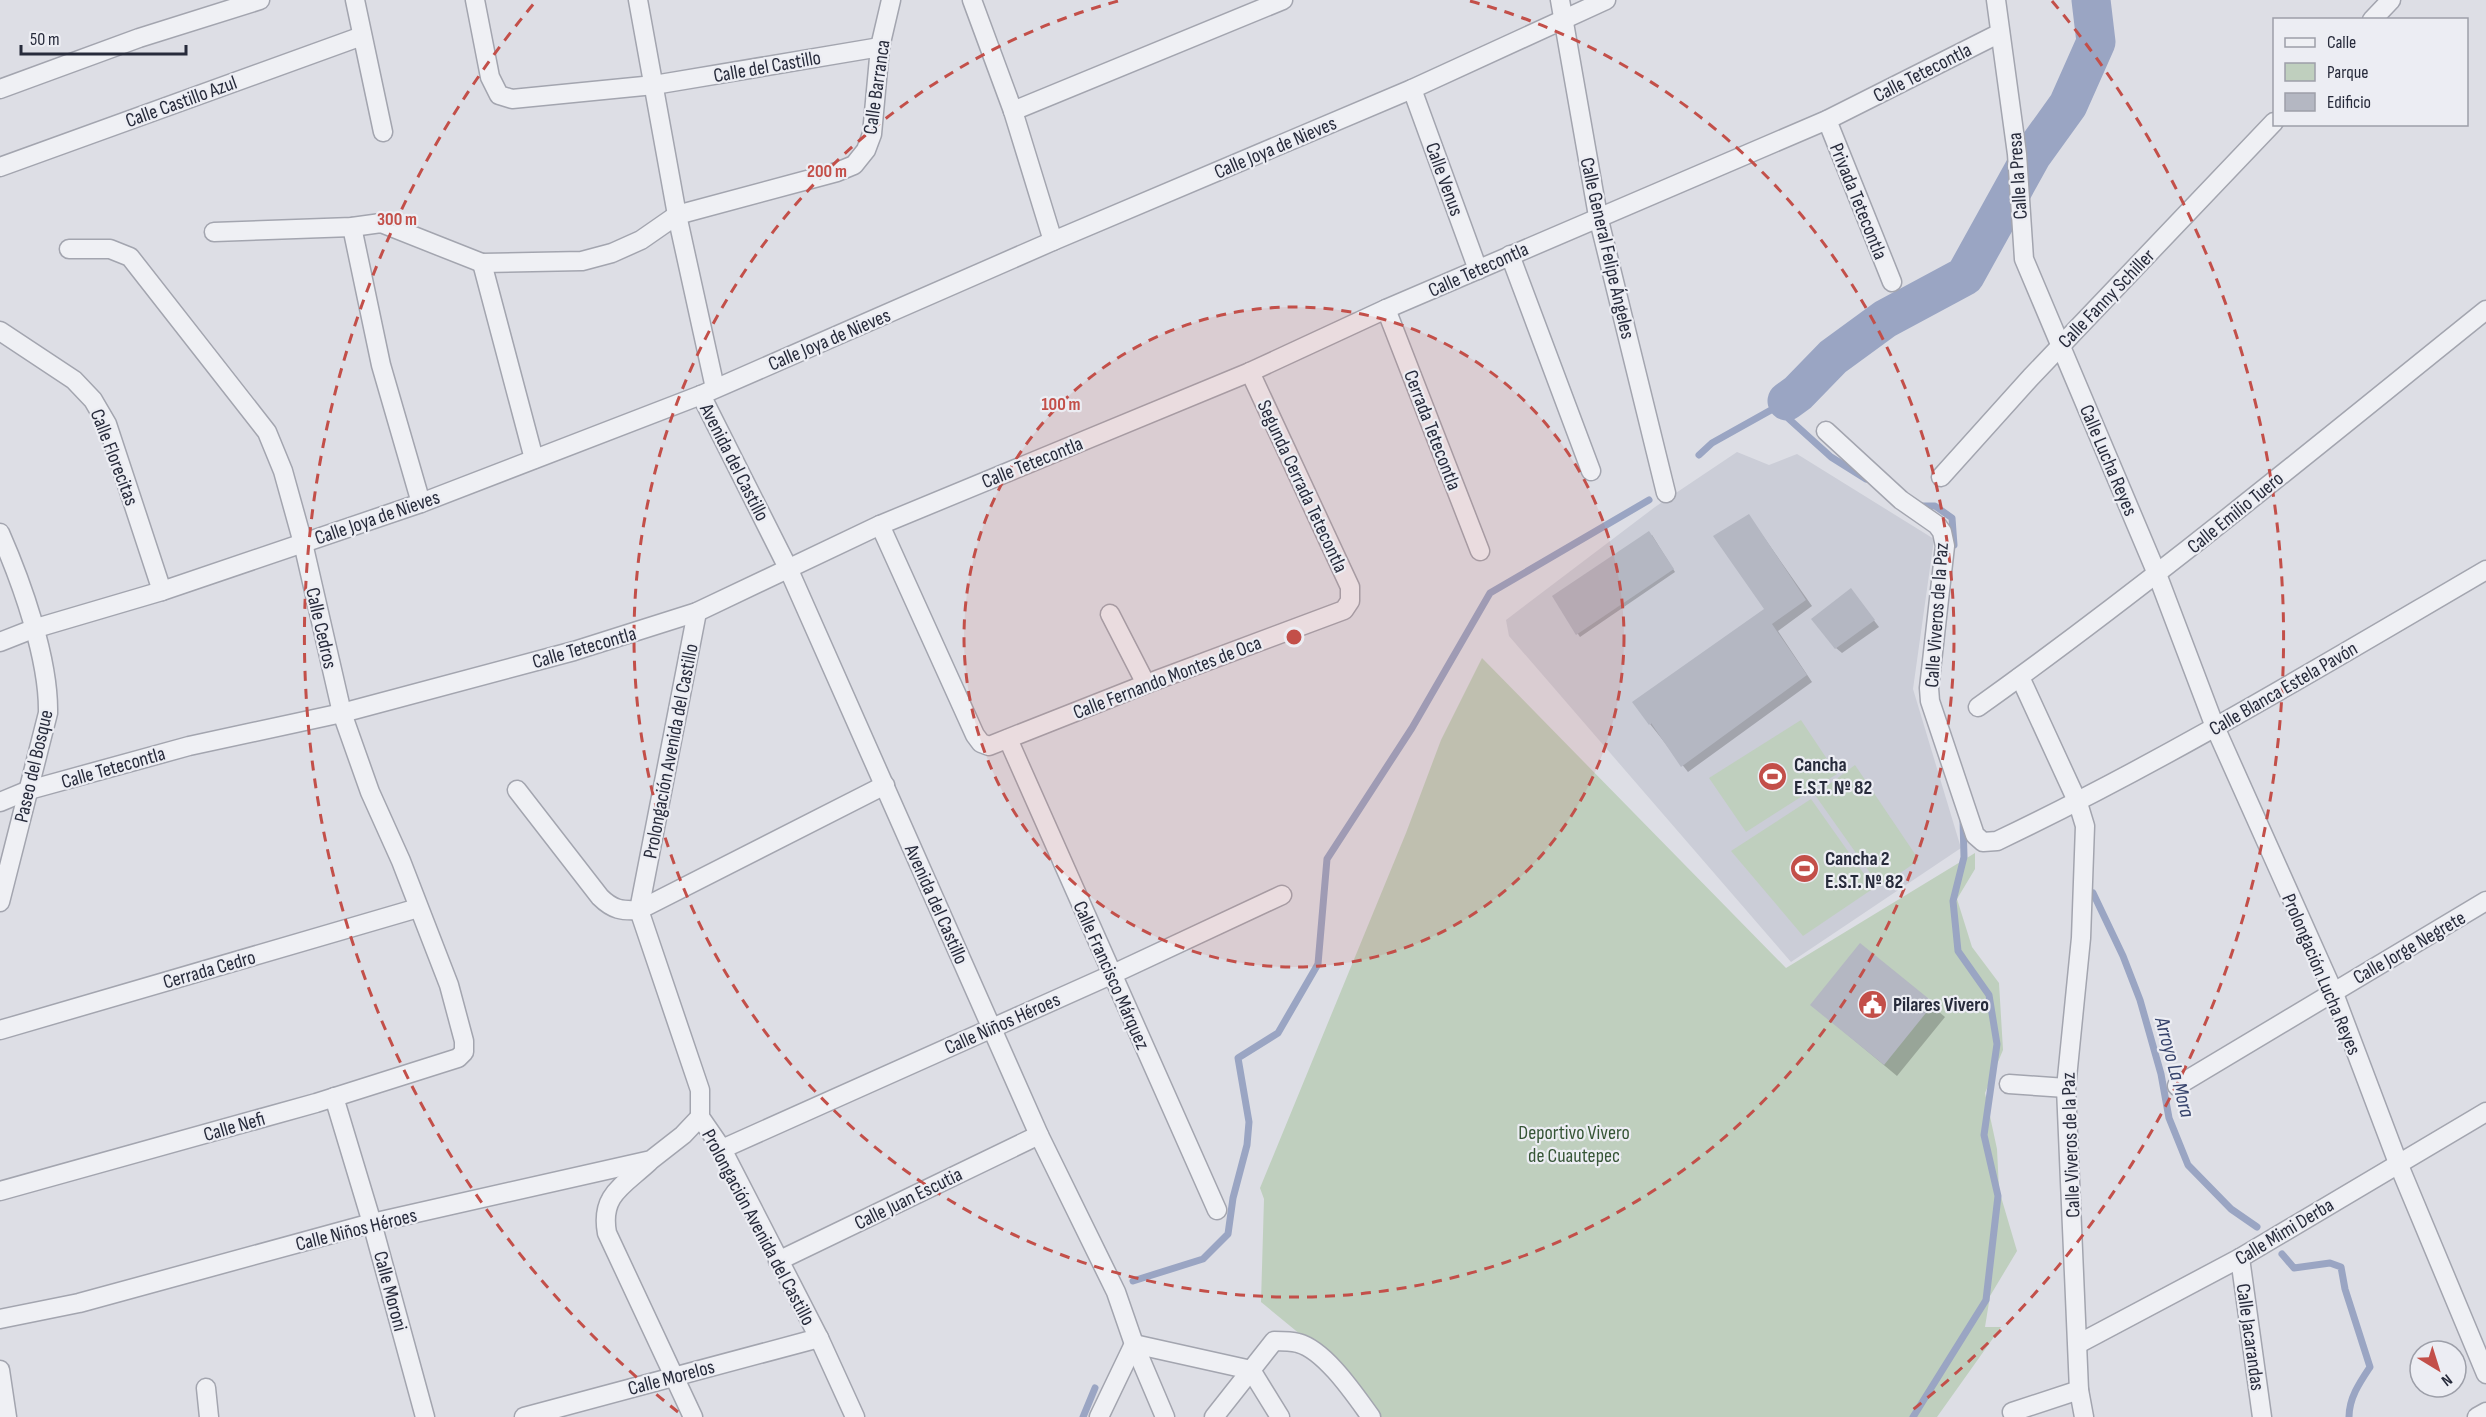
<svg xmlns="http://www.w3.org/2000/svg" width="2486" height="1417" font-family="'Sofia Sans Condensed',sans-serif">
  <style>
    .built { fill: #cbcdd7 }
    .green { fill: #bfcfbe }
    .shadow { fill: #0003 }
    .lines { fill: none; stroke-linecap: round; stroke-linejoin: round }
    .stream { stroke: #9aa5c3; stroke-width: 7 }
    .river { stroke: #9aa5c3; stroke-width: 39 }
    .building { fill: #b4b7c2 }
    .street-casing { stroke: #a3a5af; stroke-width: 21 }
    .street { stroke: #eff0f4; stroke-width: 18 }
    .ring { fill: none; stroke: #c34f49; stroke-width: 3; stroke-dasharray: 10 8 }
    .labels { text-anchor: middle; stroke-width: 4.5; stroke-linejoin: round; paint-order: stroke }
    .street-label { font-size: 20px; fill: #272b3b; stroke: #ecedf3 }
    .poi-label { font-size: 20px; font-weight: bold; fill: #272b3b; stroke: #ecedf3; text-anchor: start }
    .park-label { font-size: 20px; fill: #365536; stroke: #ecedf3 }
    .water-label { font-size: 21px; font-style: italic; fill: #35426b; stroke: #ecedf3 }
    .centre { fill: #c34f49; stroke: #ecedf3; stroke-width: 3 }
    .ring-label { font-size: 18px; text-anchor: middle; font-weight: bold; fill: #c34f49; stroke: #ecedf3; stroke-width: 4.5; stroke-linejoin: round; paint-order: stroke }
  </style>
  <rect width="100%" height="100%" fill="#dddee5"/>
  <path class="built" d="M1737 452 1769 465 1797 454 1934 539 1913 689 1961 848 1791 962 1509 636 1506 620 1655 507Z"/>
  <g class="green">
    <path d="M1482 658 1786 968 1975 853V869L1957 899 1972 947 1999 983 2003 1050 1985 1093 1997 1149 1999 1190 2017 1251 1990 1296 1985 1327H2001L1937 1417H1366L1323 1353 1261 1302 1264 1199 1260 1188 1406 833 1441 740Z"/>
    <path d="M1801 720 1837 774 1746 832 1709 778Z"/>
    <path d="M1855 765 1919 860 1880 887 1815 795Z"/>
    <path d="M1811 799 1874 888 1803 936 1731 851Z"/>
  </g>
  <g class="shadow">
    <path d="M1749 516 1812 606 1778 631 1812 682 1688 772 1650 724 1766 609Z"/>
    <path d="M1652 535 1675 572 1580 637 1554 597Z"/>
    <path d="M1851 590 1879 627 1842 653 1836 648Z"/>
    <path d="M1860 945 1945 1017 1897 1076 1812 1005Z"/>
  </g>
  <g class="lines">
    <g class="stream">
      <path d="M1699 455 1712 443 1787 401 1789 419 1831 457 1866 479"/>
      <path d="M1917 506H1935L1952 518 1954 545"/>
      <path d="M2093 893 2123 956 2140 1000 2161 1074 2169 1118 2188 1165 2231 1209 2257 1227"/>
      <path d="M2282 1254 2294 1268 2330 1263 2341 1267 2345 1289 2370 1367C2360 1382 2349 1398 2349 1417"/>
      <path d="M1133 1281 1203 1259 1228 1234 1233 1198 1247 1145 1249 1122 1238 1058 1278 1033 1318 964 1327 859 1412 728 1490 593 1649 500"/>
      <path d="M1083 1417 1095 1388"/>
      <path d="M1913 1417 1986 1300 1998 1196 1984 1135 1997 1044 1989 995 1958 951 1953 901 1964 857 1963 820"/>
    </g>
    <path class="river" d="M1787 401 1798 393 1833 357 1885 319 1965 276 2032 155 2068 105 2096 42 2091 0"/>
  </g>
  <g class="building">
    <path d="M1749 514 1806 600 1772 624 1807 675 1681 767 1651 723 1649 725 1632 702 1764 609 1713 536Z"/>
    <path d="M1649 531 1674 569 1576 635 1552 596Z"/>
    <path d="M1851 588 1875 620 1835 649 1811 619Z"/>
    <path d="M1860 943 1934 1003 1884 1065 1810 1005Z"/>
  </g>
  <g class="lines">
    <defs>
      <g id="street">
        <path d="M355 0 383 132"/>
        <path d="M475 0 490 77 499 95 512 99 654 85 880 47"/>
        <path d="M638 0 677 215 715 388"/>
        <path d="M972 0 1013 111 1053 241"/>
        <path d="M1560 0 1598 216 1666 493"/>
        <path d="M1996 0 2017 154 2024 259 2157 574 2215 727 2333 991 2398 1163 2486 1374"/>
        <path d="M2372 20 2391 0"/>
        <path d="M0 89 139 38 260 0"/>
        <path d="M1412 89 1478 270"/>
        <path d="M1013 111 1283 0"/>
        <path d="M1827 120 1892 282"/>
        <path d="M0 167 362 36"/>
        <path d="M352 227 381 365 421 503"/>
        <path d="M214 232 352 227 381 223 482 263 582 261 612 253 641 240 677 215 837 172 854 165 866 150 872 134 880 47 891 0"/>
        <path d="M1510 255 1591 471"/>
        <path d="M482 263 534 459"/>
        <path d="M1386 309 1480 551"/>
        <path d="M0 331 74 380 93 400 107 424 162 591"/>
        <path d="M701 395 788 568 1039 1135 1116 1292 1134 1344 1165 1417"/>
        <path d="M1826 431 1901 500 1937 525 1942 532 1945 546 1929 688 1930 701 1975 835 1983 842 1997 841C2165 761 2325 664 2486 570"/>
        <path d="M1941 477 2031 377 2274 122"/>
        <path d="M880 525 975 735 981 743 989 746 1146 684 1344 610 1350 601V587L1250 372"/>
        <path d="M0 533C22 583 49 659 48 713L0 902"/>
        <path d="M697 612 639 910 700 1090V1117L722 1149 819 1338 855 1417"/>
        <path d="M1110 614 1146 684"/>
        <path d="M0 642 33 629 162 591 421 503 701 395 1053 241 1412 89 1606 0"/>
        <path d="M2020 677 2078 803 2085 826 2081 938 2066 1088 2079 1390 2084 1417"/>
        <path d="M1978 707C2153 582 2318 445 2486 310"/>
        <path d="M1008 739 1217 1210"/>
        <path d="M517 790 600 897C613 910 622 911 639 910L885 785"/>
        <path d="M0 802 29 790 189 746 342 713 574 651 697 612 880 525 1250 372 1386 309 1827 120 2000 33"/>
        <path d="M0 1030 418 908"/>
        <path d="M2009 1084 2066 1088"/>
        <path d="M2177 1086 2486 901"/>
        <path d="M334 1097 372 1223 425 1417"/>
        <path d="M722 1149 1113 974 1282 895"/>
        <path d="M649 1162C623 1186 600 1195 607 1233L693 1417"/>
        <path d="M0 1191 316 1103 458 1058 464 1052V1041L449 985 401 861 370 792 342 713 303 543 283 471 267 432 130 257 110 249H69"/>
        <path d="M2240 1258 2262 1417"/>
        <path d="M778 1261 1039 1135"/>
        <path d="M0 1319 79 1303 372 1223 651 1160 683 1135 700 1117"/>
        <path d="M2078 1344 2240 1258 2486 1112"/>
        <path d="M0 1370 7 1417"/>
        <path d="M1251 1370 1280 1417"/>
        <path d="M206 1388 209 1417"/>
        <path d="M2012 1412 2079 1390"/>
        <path d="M524 1417 819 1338"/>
        <path d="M1099 1417 1134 1344 1251 1370"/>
        <path d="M1214 1417 1274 1341C1282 1341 1291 1341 1298 1343 1325 1350 1355 1395 1371 1417"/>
        <path d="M2477 1417 2486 1412"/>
      </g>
    </defs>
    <use href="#street" class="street-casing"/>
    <use href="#street" class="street"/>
  </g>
  <circle cx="1294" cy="637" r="330" fill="#c34f49" fill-opacity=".12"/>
  <g class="ring">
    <circle cx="1294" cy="637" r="330"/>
    <path d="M1470 1A660 660 0 1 1 1118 1"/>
    <path d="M678 1412A990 990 0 0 1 536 1M2052 1A990 990 0 0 1 1910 1412"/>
  </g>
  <defs>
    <symbol id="stadium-disc" viewBox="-11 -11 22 22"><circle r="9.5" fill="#c34f49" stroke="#ecedf3"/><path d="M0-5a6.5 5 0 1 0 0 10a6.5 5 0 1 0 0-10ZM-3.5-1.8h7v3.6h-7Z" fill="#fff"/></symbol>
    <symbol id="civic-disc" viewBox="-11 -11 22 22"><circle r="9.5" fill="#c34f49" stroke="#ecedf3"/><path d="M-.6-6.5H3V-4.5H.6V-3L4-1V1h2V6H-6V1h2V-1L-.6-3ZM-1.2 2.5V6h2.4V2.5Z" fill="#fff"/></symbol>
  </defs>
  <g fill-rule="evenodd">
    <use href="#stadium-disc" x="1756" y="760" width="33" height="33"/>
    <use href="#stadium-disc" x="1788" y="852" width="33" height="33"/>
    <use href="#civic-disc" x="1856" y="988" width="33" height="33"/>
  </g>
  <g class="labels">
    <g class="street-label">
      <text transform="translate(767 66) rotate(-10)" y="7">Calle del Castillo</text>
      <text transform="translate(1922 72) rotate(-27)" y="7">Calle Tetecontla</text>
      <text transform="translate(876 87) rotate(-82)" y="7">Calle Barranca</text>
      <text transform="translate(181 101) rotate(-20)" y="7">Calle Castillo Azul</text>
      <text transform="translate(1275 147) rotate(-23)" y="7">Calle Joya de Nieves</text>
      <text transform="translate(2017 176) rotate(-94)" y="7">Calle la Presa</text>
      <text transform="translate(1445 179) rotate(70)" y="7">Calle Venus</text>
      <text transform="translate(1859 201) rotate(68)" y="7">Privada Tetecontla</text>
      <text transform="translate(1608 248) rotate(77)" y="7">Calle General Felipe Ángeles</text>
      <text transform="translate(1478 269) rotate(-24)" y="7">Calle Tetecontla</text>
      <text transform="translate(2106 298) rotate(-46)" y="7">Calle Fanny Schiller</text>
      <text transform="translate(829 339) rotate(-23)" y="7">Calle Joya de Nieves</text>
      <text transform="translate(1433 430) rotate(69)" y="7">Cerrada Tetecontla</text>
      <text transform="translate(115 457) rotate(69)" y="7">Calle Florecitas</text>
      <text transform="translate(2109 460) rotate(67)" y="7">Calle Lucha Reyes</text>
      <text transform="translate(735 462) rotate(63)" y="7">Avenida del Castillo</text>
      <text transform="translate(1032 462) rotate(-22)" y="7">Calle Tetecontla</text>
      <text transform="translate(1303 486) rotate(65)" y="7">Segunda Cerrada Tetecontla</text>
      <text transform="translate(2235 512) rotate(-39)" y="7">Calle Emilio Tuero</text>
      <text transform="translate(377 517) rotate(-19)" y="7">Calle Joya de Nieves</text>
      <text transform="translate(1936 615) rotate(-86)" y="7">Calle Viveros de la Paz</text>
      <text transform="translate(322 628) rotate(77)" y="7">Calle Cedros</text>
      <text transform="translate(584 647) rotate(-16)" y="7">Calle Tetecontla</text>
      <text transform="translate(1167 677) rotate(-21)" y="7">Calle Fernando Montes de Oca</text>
      <text transform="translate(2283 688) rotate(-30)" y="7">Calle Blanca Estela Pavón</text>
      <text transform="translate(670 751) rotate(-79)" y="7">Prolongación Avenida del Castillo</text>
      <text transform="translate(33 766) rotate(-77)" y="7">Paseo del Bosque</text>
      <text transform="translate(113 767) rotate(-16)" y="7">Calle Tetecontla</text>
      <text transform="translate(937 904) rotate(66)" y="7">Avenida del Castillo</text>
      <text transform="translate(2409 947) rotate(-30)" y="7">Calle Jorge Negrete</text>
      <text transform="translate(209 969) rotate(-16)" y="7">Cerrada Cedro</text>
      <text transform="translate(2322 974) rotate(67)" y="7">Prolongación Lucha Reyes</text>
      <text transform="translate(1112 975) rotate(66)" y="7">Calle Francisco Márquez</text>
      <text transform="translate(1002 1023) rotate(-24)" y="7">Calle Niños Héroes</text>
      <text transform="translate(234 1126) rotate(-16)" y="7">Calle Nefi</text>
      <text transform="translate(2070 1145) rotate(-92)" y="7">Calle Viveros de la Paz</text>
      <text transform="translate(908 1198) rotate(-26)" y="7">Calle Juan Escutia</text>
      <text transform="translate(759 1227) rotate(62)" y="7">Prolongación Avenida del Castillo</text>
      <text transform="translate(356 1229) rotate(-14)" y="7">Calle Niños Héroes</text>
      <text transform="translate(2284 1231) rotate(-31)" y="7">Calle Mimi Derba</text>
      <text transform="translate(391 1291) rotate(75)" y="7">Calle Moroni</text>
      <text transform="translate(2251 1337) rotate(82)" y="7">Calle Jacarandas</text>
      <text transform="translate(671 1377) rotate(-15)" y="7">Calle Morelos</text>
    </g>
    <g class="poi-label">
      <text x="1794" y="771">Cancha<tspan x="1794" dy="23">E.S.T. Nº 82</tspan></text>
      <text x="1825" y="865">Cancha 2<tspan x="1825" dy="23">E.S.T. Nº 82</tspan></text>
      <text x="1893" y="1011">Pilares Vivero</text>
    </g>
    <g class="park-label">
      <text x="1574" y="1139">Deportivo Vivero<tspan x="1574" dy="23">de Cuautepec</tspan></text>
    </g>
    <g class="water-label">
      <text transform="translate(2175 1067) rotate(75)" y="7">Arroyo La Mora</text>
    </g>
  </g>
  <circle cx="1294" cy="637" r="9" class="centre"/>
  <g class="ring-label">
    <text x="827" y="177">200 m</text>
    <text x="397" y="225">300 m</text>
    <text x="1061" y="410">100 m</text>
  </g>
  <rect x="2273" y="18" width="195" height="108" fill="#ecedf3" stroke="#9d9fa9" stroke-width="1.5"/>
  <rect x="2285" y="38" width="30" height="9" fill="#eff0f4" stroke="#9d9fa9" stroke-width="1.5"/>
  <text x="2327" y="48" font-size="18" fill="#272b3b">Calle</text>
  <rect x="2285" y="63" width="30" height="18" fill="#bfcfbe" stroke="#9d9fa9" stroke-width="1.5"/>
  <text x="2327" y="78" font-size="18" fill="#272b3b">Parque</text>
  <rect x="2285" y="93" width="30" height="18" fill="#b4b7c2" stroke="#9d9fa9" stroke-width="1.5"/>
  <text x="2327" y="108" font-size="18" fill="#272b3b">Edificio</text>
  <g transform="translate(2438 1369) rotate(142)"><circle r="28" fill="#ecedf3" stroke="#9d9fa9" stroke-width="1.5"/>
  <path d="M0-4.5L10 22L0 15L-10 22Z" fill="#c34f49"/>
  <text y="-9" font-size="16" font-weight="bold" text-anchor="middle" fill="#272b3b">N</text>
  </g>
  <path d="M21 45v9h165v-9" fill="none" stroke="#272b3b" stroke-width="3"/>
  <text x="30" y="45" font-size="18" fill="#272b3b" stroke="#ecedf3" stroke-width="4.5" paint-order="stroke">50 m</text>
</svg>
